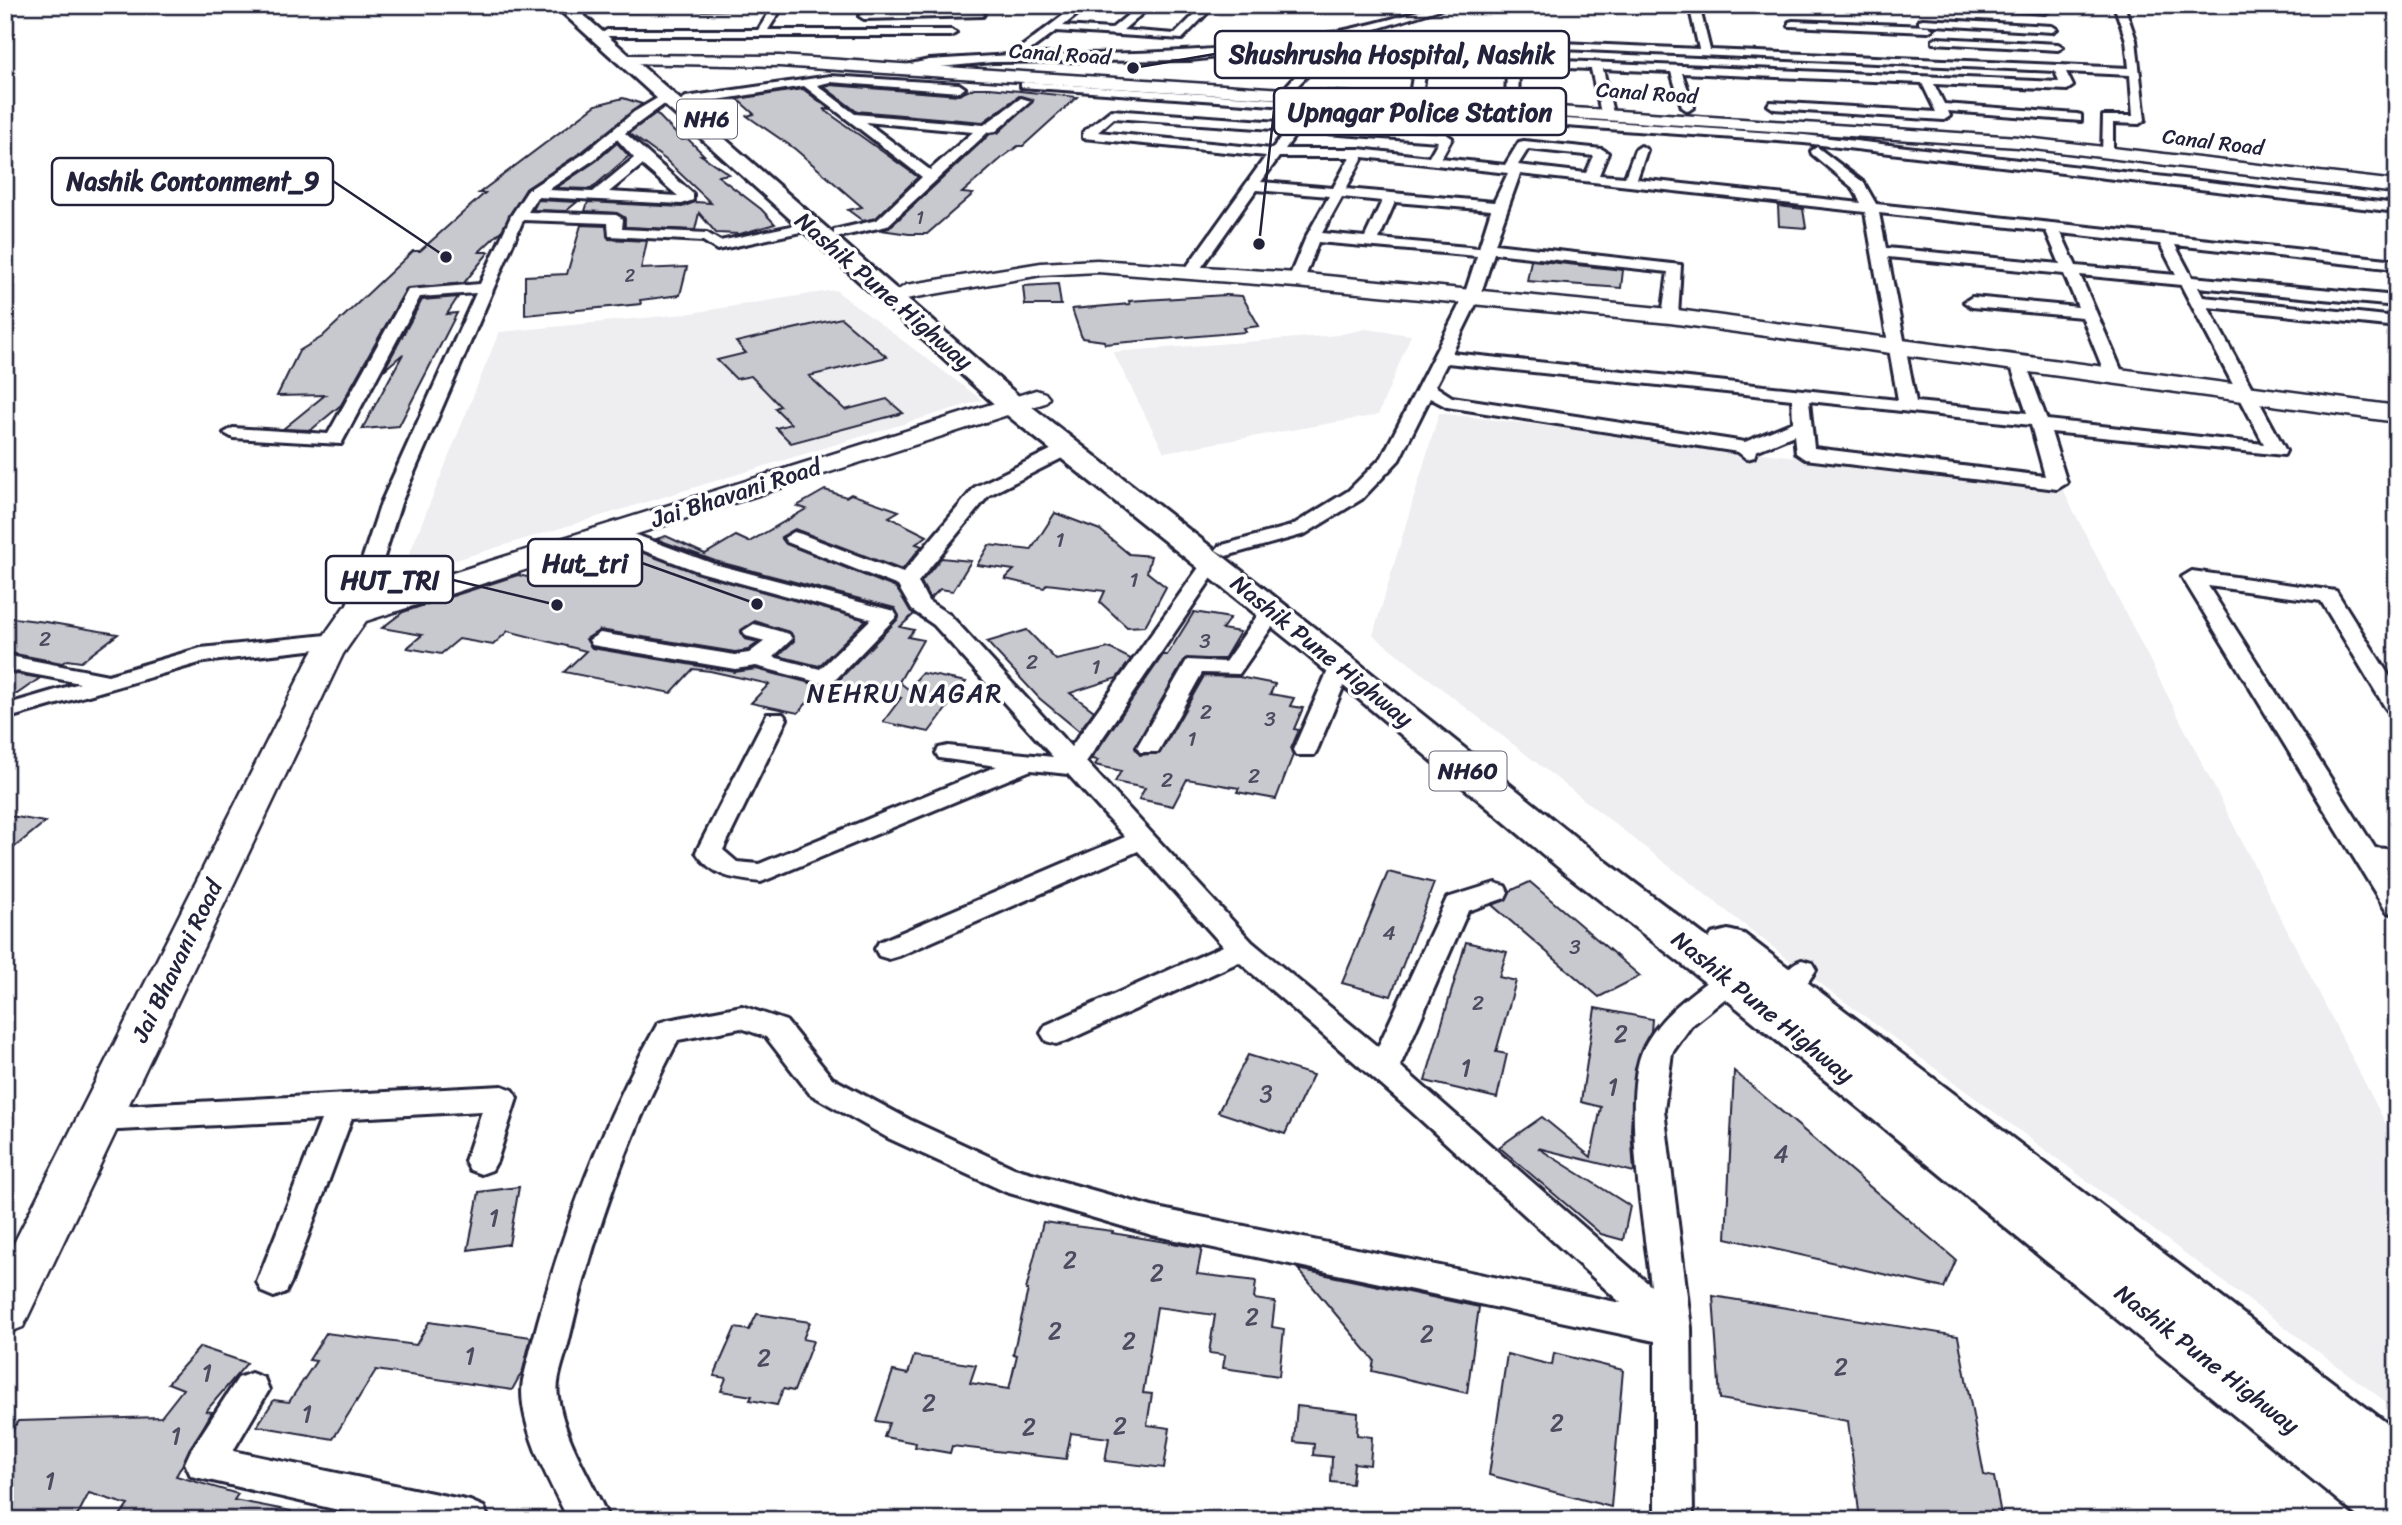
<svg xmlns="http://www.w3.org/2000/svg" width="2402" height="1525" font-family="Sriracha,sans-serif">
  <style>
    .built { fill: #eeeef1 }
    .building { fill: #c8c8cf; stroke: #22223b; stroke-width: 2 }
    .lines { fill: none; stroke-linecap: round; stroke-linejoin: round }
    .street-casing { stroke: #22223b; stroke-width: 6 }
    .secondary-casing { stroke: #22223b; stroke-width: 5 }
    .highway-casing { stroke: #22223b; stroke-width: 6 }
    .street { fill: #fff; fill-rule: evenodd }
    .secondary { fill: #fff; fill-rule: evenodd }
    .highway { fill: #fff; fill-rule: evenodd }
    .labels { text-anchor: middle; stroke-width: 7; stroke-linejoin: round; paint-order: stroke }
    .far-number-label { font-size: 18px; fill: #4c4c60 }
    .far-street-label { font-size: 21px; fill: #22223b; stroke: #fff }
    .number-label { font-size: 21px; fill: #4c4c60 }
    .shield { fill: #fff; stroke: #646476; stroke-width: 2 }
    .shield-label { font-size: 23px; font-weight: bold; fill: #22223b }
    .street-label { font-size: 24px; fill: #22223b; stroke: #fff }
    .near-number-label { font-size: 24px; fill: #4c4c60 }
    .neighbourhood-label { font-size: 26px; letter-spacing: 2px; fill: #22223b; stroke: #fff }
    .leader { fill: none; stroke: #22223b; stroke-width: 2.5 }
    .callout-dot { fill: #22223b; stroke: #fff; stroke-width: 2.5 }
    .callout { fill: #fff; stroke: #22223b; stroke-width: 2.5 }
    .callout-label { font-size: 26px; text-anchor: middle; font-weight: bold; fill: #22223b }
  </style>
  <rect width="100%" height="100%" fill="#fff"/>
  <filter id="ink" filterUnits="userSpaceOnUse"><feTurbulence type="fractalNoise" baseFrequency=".0143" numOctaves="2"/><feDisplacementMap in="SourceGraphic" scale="14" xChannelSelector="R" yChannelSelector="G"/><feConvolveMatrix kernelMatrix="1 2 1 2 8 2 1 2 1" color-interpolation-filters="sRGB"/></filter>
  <g filter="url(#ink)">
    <g class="built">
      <path d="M835 290 982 400 400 577 499 332 685 314Z"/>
      <path d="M1365 329 1411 335 1378 415 1164 452 1113 352 1337 335Z"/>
      <path d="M1439 413 2063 490 2397 1146V1410L1802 970 1373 635Z"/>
    </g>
    <g class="building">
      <path d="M830 85 959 95 974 88H990L1077 97 1023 146H1018L1003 157 962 193 973 194 927 234H909L881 230 889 228 990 134 998 133 1033 100 1019 96 983 122 856 111 823 86Z"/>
      <path d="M803 89 831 110 823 109 918 177 876 218 863 221 848 210 862 207 795 149 747 116 754 114 737 99Z"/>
      <path d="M623 98 642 104 583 151 526 189 502 230 479 252H489L464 283 406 289 341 405 311 430 283 429 325 395 277 396 299 351 322 337 413 251H420L485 193H479L596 105Z"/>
      <path d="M656 113 682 140 688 139 704 155H701L729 174 718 176 761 209 775 224 740 234 716 233 699 213 695 230 625 227 624 217 617 213 585 211 588 202 682 207 695 202 711 203 666 160 629 133Z"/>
      <path d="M617 143 629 156 591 189 556 188 596 161Z"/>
      <path d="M538 200 577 202 566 211 533 210Z"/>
      <path d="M1778 206 1803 209 1806 228 1779 226Z"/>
      <path d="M581 225 606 226 609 239 647 241 641 269 687 267 680 295 640 300 641 304 525 315V276L567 274Z"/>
      <path d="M1531 260 1623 270 1621 288 1527 281Z"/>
      <path d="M1058 284 1061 305H1025L1023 286Z"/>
      <path d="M1226 295 1242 296 1259 326 1244 328 1246 332 1105 344 1104 341 1082 338 1072 309 1130 304 1129 301Z"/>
      <path d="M458 297 447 314 457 313 399 426 362 429 403 354 384 370 422 300Z"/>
      <path d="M841 318 887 357 809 376 845 410 887 399 903 413 791 443 776 428 791 424 775 408 780 406 751 376 736 379 717 360 746 353 736 342Z"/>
      <path d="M825 490 846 497 851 494 899 511 889 517 927 536 916 544 922 546 902 570 795 529 781 537 786 544 896 588 914 614 900 627 914 630 908 637 923 640 899 682 908 689 922 673 966 682 929 732 883 722 901 698 835 684 899 618 895 608 715 561 656 539 666 536 705 554 736 536 749 542 806 509 797 506Z"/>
      <path d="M1055 513 1100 530 1129 554 1151 556 1147 572 1166 587 1145 626 1127 627 1100 602 1105 591 1047 584 1044 588 1005 579 1014 570 977 565 989 545 1031 550Z"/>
      <path d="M617 543 699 574 866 620 819 666 778 656 794 641 791 633 755 621 741 632 745 639 759 642 748 650 735 652 600 630 586 639 592 648 735 672 756 669 822 686 798 713 751 703 769 684 710 671 693 669 671 693 564 672 586 651 508 631 493 645 459 639 441 654 407 648 422 635 382 628 403 612 518 575 527 577 536 569 570 558 587 564Z"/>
      <path d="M941 558 971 561 953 591 940 589 930 599 921 582Z"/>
      <path d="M1194 612 1230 618 1222 629 1240 632 1224 659H1185L1135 748 1140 755 1160 753 1204 676 1239 677 1275 684 1270 694 1294 698 1290 706 1303 708 1294 729 1299 730 1291 749 1293 755 1276 799 1237 792 1239 788 1187 779 1173 806 1139 799 1145 788 1115 782 1121 771 1095 765 1098 760 1091 759 1163 655H1167Z"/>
      <path d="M5 617 46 622 118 634 81 662 67 660 62 663 5 652Z"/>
      <path d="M1027 630 1056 660 1109 648 1131 659 1117 678 1070 693 1094 711 1079 731 1039 698 987 642Z"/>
      <path d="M5 672 40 678 17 694 5 692Z"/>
      <path d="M5 815 45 822 5 855Z"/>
      <path d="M1388 872 1434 883 1391 996 1342 983Z"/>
      <path d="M1530 882 1640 976 1599 997 1492 905 1506 900 1510 891Z"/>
      <path d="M1466 942 1507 952 1499 977 1516 981 1496 1052 1507 1054 1497 1098 1425 1081Z"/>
      <path d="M1595 1008 1652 1019 1651 1031 1635 1068 1631 1129 1634 1172 1538 1148 1630 1206 1623 1240 1601 1234 1499 1147 1542 1117 1591 1157 1601 1107 1581 1102Z"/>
      <path d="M1248 1055 1313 1075 1285 1134 1218 1112Z"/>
      <path d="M1734 1071 1956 1260 1944 1288 1726 1238Z"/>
      <path d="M519 1187 509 1244 468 1250 479 1192Z"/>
      <path d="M1043 1222 1113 1231 1112 1233 1202 1248 1197 1274 1256 1281 1254 1299 1275 1302 1272 1327 1284 1329 1279 1376 1223 1368 1225 1355 1209 1353 1215 1315 1157 1307 1143 1393 1152 1394 1147 1425 1170 1428 1164 1468 1105 1461 1109 1438 1071 1433 1066 1459 952 1446 950 1453 915 1447 916 1443 884 1437 889 1423 876 1421 893 1371 908 1374 914 1356 976 1365 970 1383 1009 1389 1017 1355 1013 1354 1028 1290H1026Z"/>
      <path d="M1298 1269 1479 1307 1467 1393 1372 1371 1374 1360Z"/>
      <path d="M1713 1296 1958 1336 1984 1475 1994 1477 2002 1520H1860L1848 1421 1720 1399Z"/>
      <path d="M757 1314 810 1322 803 1339 813 1341 794 1391 783 1389 777 1405 750 1400 752 1396 721 1391 726 1378 714 1376 735 1328 749 1330Z"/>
      <path d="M429 1322 531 1337 523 1370 512 1390 376 1370 333 1439 257 1426 274 1400 289 1402 316 1361 309 1360 326 1333 416 1345Z"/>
      <path d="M200 1347 247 1363 206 1411 212 1412 176 1476 238 1494 234 1500 291 1511 290 1520H116L128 1505 89 1493 75 1520H5V1443L18 1421 161 1417 183 1389 168 1383Z"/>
      <path d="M1554 1353 1623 1370 1611 1507 1489 1475 1507 1354 1552 1365Z"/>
      <path d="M1297 1406 1358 1413 1357 1435 1372 1437 1370 1465 1354 1463 1352 1484 1331 1482 1332 1457 1313 1455 1314 1444 1294 1442Z"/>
    </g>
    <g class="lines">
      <defs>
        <g id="street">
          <path d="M596 5H739L734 8 567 12 562 9 567 6Z"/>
          <path d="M774 5H784L768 30H951L956 33 951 36H607L602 33 607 30H758Z"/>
          <path d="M1077 5H1089L1063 26 1111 29 1140 5H1152L1123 30 1175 34 1204 5H1215L1182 39 1056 31 1025 54C1170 55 1299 51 1437 5H1453L1360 34 1699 49 1689 5H1699L1710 50 2129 68 2126 40 2114 5H2124L2136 40 2145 120 2139 124 2113 123V152L2102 155 2103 116H2133L2130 75 2066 72 2073 86 2067 90 1934 84 1944 104 2077 114 2081 115V121L1948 111 1950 116 1944 120 1774 109 1768 105 1770 102 1936 112 1922 83 1682 73 1694 107 1688 111 1682 107 1671 72 1603 69 1613 113 1607 117 1601 113 1591 69 1519 66 1518 107 1512 111 1506 107 1507 65 1427 62 1421 101 1415 105 1409 101 1416 58 1422 55 2059 82 2055 71 1340 39 1295 48 1316 60 1364 63 1368 64V68L1316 67 1287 96 1281 92 1306 64 1283 50 1190 60 993 62 898 71 892 68 929 60 1011 55Z"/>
          <path d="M1936 5C1958 5 2035 1 2050 10L2045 13Z"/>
          <path d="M979 11 984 14 983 16 864 19 859 16 864 13Z"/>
          <path d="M1923 19 2052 26 2057 29 2052 32 1919 24V20Z"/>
          <path d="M1793 21 1928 26 1933 29 1928 32 1789 26V22Z"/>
          <path d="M1937 38 2058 44 2063 47 2058 50 1933 43V39Z"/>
          <path d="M830 76 959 84 965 88 959 92 830 82 817 85 855 114 984 125 1021 98 1031 101 996 131 988 132 887 226 839 237 834 236V230L877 220 922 177 804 86 686 105 680 101 686 97ZM866 122 973 132 930 170Z"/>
          <path d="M1025 82 1804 135 2397 204V212L1804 143 1021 87V83Z"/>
          <path d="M666 93 670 94V100L625 133 693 194V200L682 204 537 197 528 212 616 215 623 219 622 229 707 233 720 241 810 222 817 226 810 230 717 250 703 241 609 236 608 223 523 220 401 503 366 614 355 621 347 619 344 614 381 503 476 293 420 297 341 444 233 438 224 433 233 428 328 434 408 290 480 284 511 216 528 190 585 153 634 112ZM617 139 634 158 593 192 548 190 595 159ZM642 165 678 196 609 192Z"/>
          <path d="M1111 110 1446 134 1452 138 1441 158 1505 165 1519 142 1524 141 1602 149 1608 153 1599 175 1625 177 1635 150 1641 146 1647 150 1637 179 1861 203 1853 188 1812 154 1811 151 1817 147 1864 183 1876 204 2397 260V269L2175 245 2192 277 2386 295 2394 300 2386 305 2198 287 2203 297 2397 317V327L2208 307 2286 451 2284 455 2051 432 2067 483 2057 489 1805 459 1796 453 1794 435 1756 451 1754 457 1747 459 1738 452 1447 407 1430 398 1399 460 1362 499 1305 534 1226 556 1216 550 1219 546 1291 526 1348 491 1382 457 1464 296 1477 256 1318 242 1304 280 1296 285 1291 283 1288 280 1306 237 1329 196 1256 190 1196 275H1186L1183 272 1266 156 1083 138V132ZM1114 118 1286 130 1272 149 1098 132ZM1298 131 1438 141 1429 157 1359 149H1285ZM1528 149 1594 156 1586 173 1518 165ZM1279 157H1350L1333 188 1261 182ZM1363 157 1508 173 1494 202 1346 189ZM1520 174 1865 212 1898 400 1452 353 1480 296 1494 253 1668 272 1662 316 1670 321 1678 316 1681 265 1495 244ZM1342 197 1382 201 1365 237 1322 233ZM1395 202 1491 210 1479 248 1379 239ZM1879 213 2046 231 2060 264 1886 248ZM2061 233 2160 244 2176 275 2076 266ZM1888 257 2064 274 2078 307 1972 297 1964 302 1972 307 2082 317 2105 374 2114 379 2123 374 2080 275 2181 285 2264 444 2047 420 2025 361 2017 356 2009 361 2027 413 1916 402ZM1447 363 1792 399 1793 422 1745 442 1452 397 1435 386ZM1809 401 2031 425 2045 476 1814 448Z"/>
          <path d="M1067 442 1076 448 1074 452 989 495 918 582 928 601 950 615 1071 747 1205 559H1219L1222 563 1086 762 1252 942 1378 1047 1447 898 1495 883 1505 886 1508 892 1505 898 1468 911 1400 1066 1651 1286C1645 1231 1620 1094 1644 1047 1663 1010 1700 988 1732 963L1742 960 1752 963 1756 970 1752 977 1691 1026 1672 1053 1664 1110 1691 1328 1693 1520H1655V1341L1152 1235 1006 1192 888 1138 810 1094 766 1037 741 1028 678 1040C628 1135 593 1236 569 1340 565 1358 555 1379 558 1397 565 1442 592 1479 609 1520H569C550 1484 516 1421 523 1380 553 1255 595 1135 658 1023L668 1020 742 1006 786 1021 832 1078 910 1120 1014 1168 1152 1207 1621 1303 1411 1111 1239 962 1066 1041 1056 1044 1046 1041 1041 1033 1046 1025 1223 946 1138 851 899 956 889 959 879 956 875 949 879 942 1125 837 1068 774 1031 770 761 882C734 879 712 877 696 852L767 714H783L787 719 723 850 737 862 759 864 997 766 939 758 936 753 939 748 948 746 1053 757 934 625 912 610 898 586 787 542 784 538 794 532 801 534 903 573 975 487Z"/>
          <path d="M612 526 714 564 894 611 897 616 833 682 825 684 756 666 735 669 592 645 589 640 600 633 735 655 749 653 765 641 746 636 743 631 754 624 789 634 792 639 773 657 820 669 871 619 700 572 605 536 602 532Z"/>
          <path d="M2192 571 2336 591 2397 688V714L2389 712 2385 707 2321 601 2208 586 2375 848 2397 850V868L2386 867 2397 883V914L2387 912 2182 577Z"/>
          <path d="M1272 605 1283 611 1239 674 1202 673 1158 752H1140L1137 747 1187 660 1225 662 1264 606Z"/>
          <path d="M336 634 344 636 347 641 344 646 203 662 5 719V705L80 683 5 669V655L108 675 201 648Z"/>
          <path d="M1341 659 1352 666 1317 750 1314 755H1296L1293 750 1330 666Z"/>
          <path d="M1802 960 1812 963 1816 970 1797 998 1774 1009 1764 1005 1760 998C1764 989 1770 989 1777 983 1787 974 1788 964 1802 960Z"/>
          <path d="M502 1086 513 1090 517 1098 497 1161 492 1170 481 1174 470 1170 465 1161 482 1111 352 1118 291 1282 286 1292 274 1297 262 1292 257 1282 321 1120 99 1131 88 1128 83 1119 88 1110 99 1107Z"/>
          <path d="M251 1373 264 1378 269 1390 233 1451 470 1501 484 1507 489 1520H382L191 1476 185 1463 191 1450 238 1378Z"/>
        </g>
        <g id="secondary">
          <path d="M626 55 779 56 2018 137 2397 181V193L2018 147 779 66 620 63 618 60Z"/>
          <path d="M1097 260 1296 273 1670 309 2397 406V422L1670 323 1296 287 1097 272 1041 275 906 299 895 292 906 285 1041 263Z"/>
          <path d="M1036 390 1045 393 1049 398 1045 403 366 621 343 654 23 1327 5 1334V1261L311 654 344 607Z"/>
        </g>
        <path id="highway" d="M554 5H572L1022 399 1326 637 1595 853 1709 939 1712 934 1728 930 1744 934 2397 1431V1520H2362L1715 990 1565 873 1302 651 1002 411Z"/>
      </defs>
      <use href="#street" class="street-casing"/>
      <use href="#secondary" class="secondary-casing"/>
      <use href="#highway" class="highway-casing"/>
      <use href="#street" class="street"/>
      <use href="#secondary" class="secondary"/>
      <use href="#highway" class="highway"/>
    </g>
  </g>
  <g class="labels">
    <g class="far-number-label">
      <text x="920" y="224">1</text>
      <text x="630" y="282">2</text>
    </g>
    <g class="far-street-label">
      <text transform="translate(1060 54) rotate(4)" y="7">Canal Road</text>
      <text transform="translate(1647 93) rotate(4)" y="7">Canal Road</text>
      <text transform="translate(2213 142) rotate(7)" y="7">Canal Road</text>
    </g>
    <g class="number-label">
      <text x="1060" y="547">1</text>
      <text x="1134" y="587">1</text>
      <text x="45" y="646">2</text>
      <text x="1205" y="648">3</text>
      <text x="1032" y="669">2</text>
      <text x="1096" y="674">1</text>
      <text x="1206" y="719">2</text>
      <text x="1270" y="726">3</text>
      <text x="1192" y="746">1</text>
      <text x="1254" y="783">2</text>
      <text x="1167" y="787">2</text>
      <text x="1389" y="940">4</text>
      <text x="1575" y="954">3</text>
      <text x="1478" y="1010">2</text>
    </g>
    <g class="shield">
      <rect x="677" y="99.5" width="60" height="39" rx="5"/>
      <rect x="1429.5" y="751.5" width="77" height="39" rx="5"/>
    </g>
    <g class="shield-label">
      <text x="707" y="127">NH6</text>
      <text x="1468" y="779">NH60</text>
    </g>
    <g class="street-label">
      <text transform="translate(884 291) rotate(41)" y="8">Nashik Pune Highway</text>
      <text transform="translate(736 493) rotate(-18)" y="8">Jai Bhavani Road</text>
      <text transform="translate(1322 651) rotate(39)" y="8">Nashik Pune Highway</text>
      <text transform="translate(177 961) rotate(-64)" y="8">Jai Bhavani Road</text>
      <text transform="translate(1763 1007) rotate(39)" y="8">Nashik Pune Highway</text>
      <text transform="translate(2207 1359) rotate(38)" y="8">Nashik Pune Highway</text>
    </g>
    <g class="near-number-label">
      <text x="1621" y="1042">2</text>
      <text x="1466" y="1076">1</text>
      <text x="1613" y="1095">1</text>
      <text x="1266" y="1102">3</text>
      <text x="1781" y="1162">4</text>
      <text x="494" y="1226">1</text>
      <text x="1070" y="1268">2</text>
      <text x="1157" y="1281">2</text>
      <text x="1252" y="1325">2</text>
      <text x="1055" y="1339">2</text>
      <text x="1427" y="1342">2</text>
      <text x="1129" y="1349">2</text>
      <text x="470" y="1364">1</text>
      <text x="764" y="1366">2</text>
      <text x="1841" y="1375">2</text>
      <text x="207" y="1381">1</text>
      <text x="929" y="1411">2</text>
      <text x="307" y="1422">1</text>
      <text x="1557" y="1431">2</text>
      <text x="1120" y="1434">2</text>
      <text x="1029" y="1435">2</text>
      <text x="176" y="1444">1</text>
      <text x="50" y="1489">1</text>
    </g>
    <g class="neighbourhood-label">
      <text x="905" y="702">NEHRU NAGAR</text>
    </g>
  </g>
  <path class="leader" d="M1133 68L1215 54M1259 244L1274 111M446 257L333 181M757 604L642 563M557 605L453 580"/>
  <g class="callout-dot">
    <circle cx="1133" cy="68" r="7"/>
    <circle cx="1259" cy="244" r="7"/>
    <circle cx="446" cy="257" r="7"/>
    <circle cx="757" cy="604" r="7"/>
    <circle cx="557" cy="605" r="7"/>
  </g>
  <g class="callout">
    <rect x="1215" y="31" width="354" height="47" rx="7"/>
    <rect x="1274" y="88" width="292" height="47" rx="7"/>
    <rect x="52" y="158" width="281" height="47" rx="7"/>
    <rect x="528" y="539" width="114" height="47" rx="7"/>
    <rect x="326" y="556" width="127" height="47" rx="7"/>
  </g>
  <g class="callout-label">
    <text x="1392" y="63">Shushrusha Hospital, Nashik</text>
    <text x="1420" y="121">Upnagar Police Station</text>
    <text x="193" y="190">Nashik Contonment_9</text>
    <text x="585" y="572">Hut_tri</text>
    <text x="390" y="589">HUT_TRI</text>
  </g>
  <rect width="2402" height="1525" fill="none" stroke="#fff" stroke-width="28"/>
  <rect x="14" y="14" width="2374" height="1497" fill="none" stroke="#22223b" stroke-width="2.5" filter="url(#ink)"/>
</svg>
